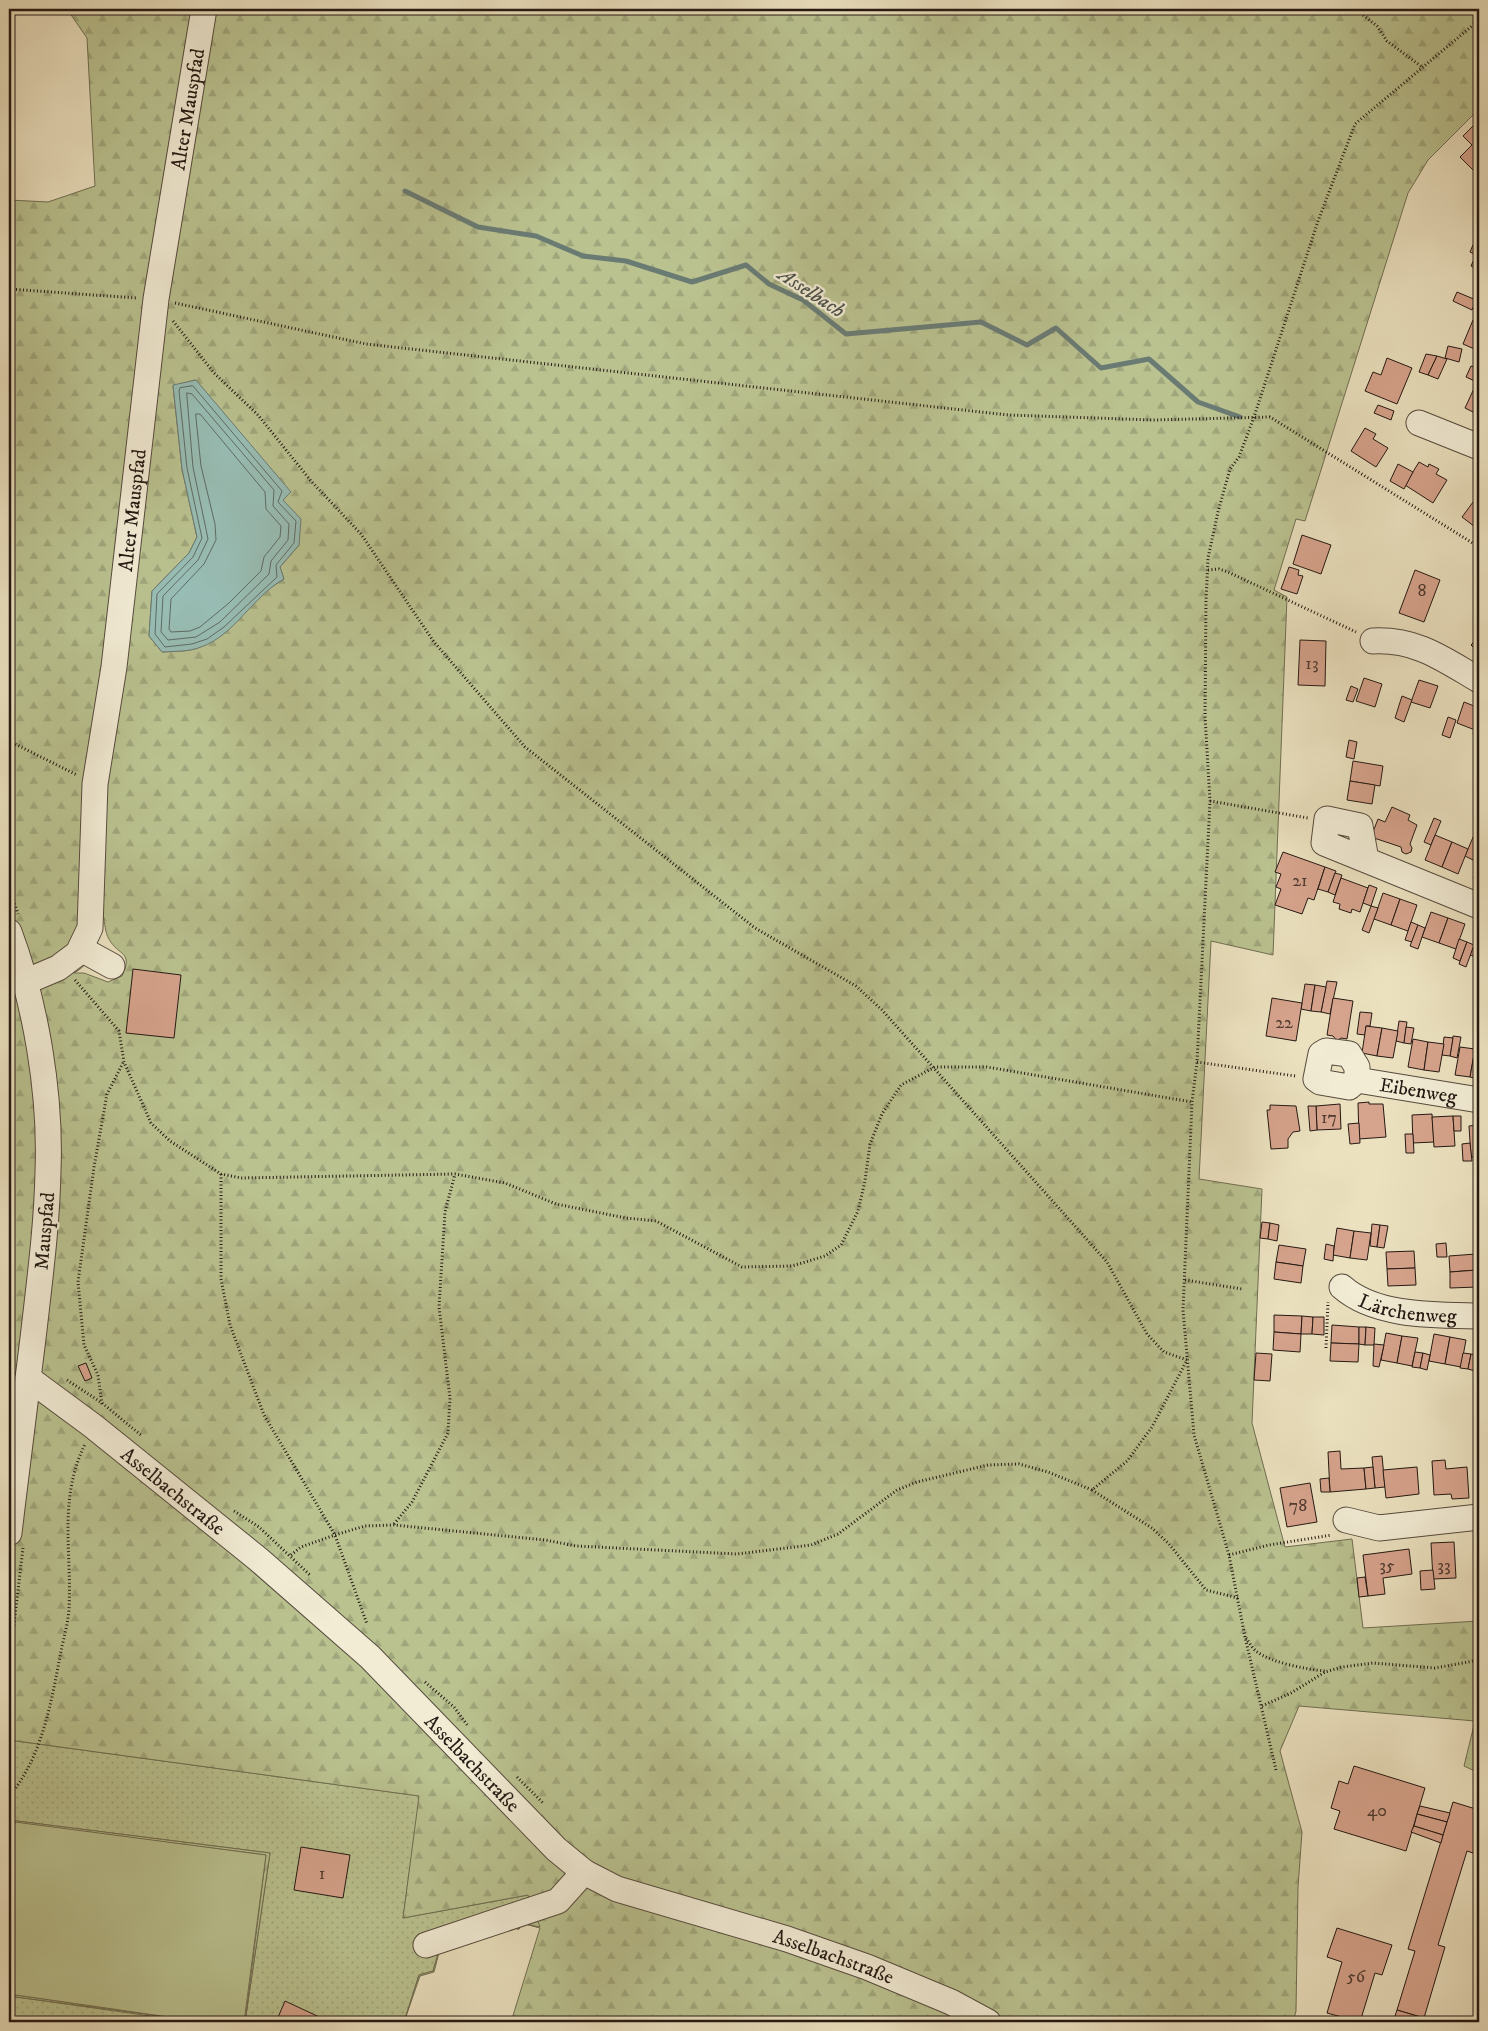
<svg xmlns="http://www.w3.org/2000/svg" width="1488" height="2031" font-family="'IM FELL DW Pica',serif">
  <style>
    .green { fill: url(#green-dots); stroke: #706e52 }
    .forest { fill: url(#forest-firs); stroke: #706e52; fill-rule: evenodd }
    .pitch { fill: #bac290; stroke: #706e52 }
    .water { fill: #98bdb4; stroke: #6a7b74 }
    .lines { fill: none; stroke-linecap: round; stroke-linejoin: round }
    .shore { stroke: #5e6b64; stroke-width: 1 }
    .stream { stroke: #6a7b74; stroke-width: 5 }
    .building { fill: #d6a38c; stroke: #251913 }
    .minor-casing { stroke: #564b3e; stroke-width: 27 }
    .path { stroke: #251913; stroke-width: 3; stroke-dasharray: 1 2.5; stroke-linecap: butt }
    .minor { stroke: #f2ecd5; stroke-width: 25 }
    .labels { text-anchor: middle; stroke-width: 4.5; stroke-linejoin: round; paint-order: stroke }
    .number-label { font-size: 18px; fill: #513c31 }
    .street-label { font-size: 20px; fill: #251913; stroke: #f2ecd5 }
    .water-label { font-size: 21px; font-style: italic; fill: #4d524b; stroke: #f2ecd5 }
  </style>
  <defs>
    <pattern id="green-dots" width="8" height="8" patternUnits="userSpaceOnUse" patternTransform="scale(1.25)"><rect width="8" height="8" fill="#bac290"/><path d="M2 2h.1M6 6h.1" fill="none" stroke="#a0a67b" stroke-width="1.8" stroke-linecap="round"/></pattern>
    <pattern id="forest-firs" width="22" height="20" patternUnits="userSpaceOnUse" patternTransform="scale(1.25)"><rect width="22" height="20" fill="#bac290"/><path d="M5 1l3.5 6h-7zM16 11l3.5 6h-7z" fill="#a0a67b"/></pattern>
  </defs>
  <rect width="100%" height="100%" fill="#ebe1bf"/>
  <filter id="stains"><feTurbulence type="fractalNoise" baseFrequency=".004" numOctaves="4"/><feColorMatrix values="0 0 0 0 .2 0 0 0 0 .09 0 0 0 0 .02 0 0 0 .5 -.17"/></filter>
  <radialGradient id="worn" r=".72"><stop offset=".6" stop-color="#630" stop-opacity="0"/><stop offset="1" stop-color="#630" stop-opacity=".3"/></radialGradient>
  <g class="green">
    <path d="M9 1740 420 1796 403 1918 528 1895 541 1928 521 1923 519 1929 510 1927 441 1944 433 1971 419 1975 404 2022H245L270 1853 9 1820Z"/>
    <path d="M9 1996 193 2022H9Z"/>
  </g>
  <g class="forest">
    <path d="M67 9H1479V109L1428 160 1408 193 1305 521 1296 519 1274 590 1287 597 1273 955 1211 941 1199 1179 1262 1189 1252 1423 1285 1547 1352 1539 1363 1628 1479 1621V1773L1464 1766 1475 1721 1299 1706 1280 1751 1302 1832 1298 1887 1296 2011 1293 2022H511L540 1928 522 1923 519 1929 510 1928 441 1945 434 1972 420 1976 404 2022 419 1975 433 1971 441 1944 510 1927 519 1929 521 1923 540 1927 528 1895 403 1918 419 1796 9 1740V200L48 202 95 186 87 38ZM195 380 290 493 283 500 299 545 280 567 284 579C252 596 235 632 200 647 190 652 174 651 162 652L149 636 152 591 189 553 197 537 182 469 173 386ZM101 915H103C105 923 105 933 109 939 118 956 134 951 122 976L108 982 84 973H74C96 961 98 938 101 915Z"/>
    <path d="M9 1820 270 1853 245 2022 266 1855 15 1823 9 1865Z"/>
    <path d="M9 1994 203 2022 9 1996Z"/>
  </g>
  <path class="pitch" d="M15 1822 266 1855 244 2022H203L9 1994V1865Z"/>
  <path class="water" d="M196 380 291 492 283 500 301 519 299 545 280 567 284 579C253 596 235 635 201 647 189 652 174 651 162 652L149 636 152 591 189 553 197 537 182 469 173 385Z"/>
  <g class="lines">
    <g class="shore">
      <path d="M193 386 282 491 278 502 296 521 294 543 276 565 277 577 224 627 207 639 192 644 165 647 155 634 157 594 193 557 202 538 187 468 179 391 180 388Z"/>
      <path d="M187 393 192 394 274 490 273 506 289 524 288 540 271 561 269 574 220 622 196 637 168 640 161 632 163 596 198 560 208 539 193 467Z"/>
      <path d="M196 414H200L265 492 266 509 281 526 280 537 264 557 261 571 229 603 200 627 190 631 171 632 169 629 171 599 204 564 216 540 215 524 201 466Z"/>
    </g>
    <path class="stream" d="M405 191 478 227 536 236 583 256 626 261 692 282 746 265 769 284 803 300 846 334 981 322 1027 345 1056 328 1101 368 1149 359 1198 402 1240 417"/>
  </g>
  <g class="building">
    <path d="M1479 120V172L1477 174 1460 157 1472 145 1463 136Z"/>
    <path d="M1477 238 1479 239V248L1473 245Z"/>
    <path d="M1473 245 1479 248V256L1470 252Z"/>
    <path d="M1476 255 1479 256V270L1471 266Z"/>
    <path d="M1457 292 1476 300 1472 310 1453 301Z"/>
    <path d="M1473 320 1479 323V351L1463 344Z"/>
    <path d="M1448 346 1462 349 1459 362 1445 358Z"/>
    <path d="M1426 354 1437 356 1428 375 1419 372Z"/>
    <path d="M1437 356 1447 359 1438 379 1428 375Z"/>
    <path d="M1387 358 1412 368 1397 404 1365 391 1373 372 1381 375Z"/>
    <path d="M1471 366 1479 368V383L1466 377Z"/>
    <path d="M1477 382 1479 383V415L1465 408Z"/>
    <path d="M1378 405 1394 411 1391 420 1374 413Z"/>
    <path d="M1365 428 1376 434 1373 439 1388 448 1376 467 1351 451Z"/>
    <path d="M1419 462 1428 467 1429 464 1439 469 1436 474 1447 480 1433 503 1405 485Z"/>
    <path d="M1398 464 1413 472 1404 489 1390 481Z"/>
    <path d="M1479 494V530L1462 517Z"/>
    <path d="M1302 535 1331 545 1321 574 1293 564Z"/>
    <path d="M1289 567 1299 570 1298 575 1303 576 1297 594 1281 589Z"/>
    <path d="M1415 570 1440 580 1424 622 1399 613Z"/>
    <path d="M1479 636V653L1471 645Z"/>
    <path d="M1300 640 1326 641 1325 686 1298 685Z"/>
    <path d="M1364 678 1382 684 1375 707 1356 701Z"/>
    <path d="M1419 680 1438 686 1430 708 1411 702Z"/>
    <path d="M1351 686 1358 689 1353 702 1346 700Z"/>
    <path d="M1402 696 1412 700 1404 722 1395 718Z"/>
    <path d="M1464 702 1479 708V717L1475 730 1457 723Z"/>
    <path d="M1448 717 1456 720 1450 738 1442 735Z"/>
    <path d="M1478 719 1479 720V736L1473 734Z"/>
    <path d="M1349 740 1357 742 1354 759 1346 757Z"/>
    <path d="M1353 761 1383 766 1380 786 1350 781Z"/>
    <path d="M1350 781 1375 785 1372 804 1347 800Z"/>
    <path d="M1392 807 1410 815 1408 820 1417 825 1410 844 1412 848 1411 852 1406 854 1402 852 1401 847 1371 837 1378 819 1385 822Z"/>
    <path d="M1434 818 1441 821 1431 845 1424 842Z"/>
    <path d="M1435 835 1452 842 1442 867 1425 860Z"/>
    <path d="M1474 835 1479 837V843L1473 860 1465 856Z"/>
    <path d="M1452 842 1468 849 1458 874 1442 867Z"/>
    <path d="M1479 843V862L1473 860Z"/>
    <path d="M1283 852 1325 867 1314 900 1308 898 1302 914 1275 905 1281 889 1276 887 1281 874 1275 872Z"/>
    <path d="M1479 863V880L1473 878Z"/>
    <path d="M1325 867 1336 871 1328 892 1318 889Z"/>
    <path d="M1335 873 1342 875 1335 895 1328 892Z"/>
    <path d="M1341 878 1368 888 1360 912 1352 909 1351 913 1339 909 1340 904 1333 902Z"/>
    <path d="M1369 885 1377 888 1371 906 1363 903Z"/>
    <path d="M1383 893 1400 899 1391 925 1374 919Z"/>
    <path d="M1400 899 1417 905 1408 931 1391 925Z"/>
    <path d="M1371 906 1378 908 1369 933 1362 930Z"/>
    <path d="M1431 912 1448 918 1439 943 1422 937Z"/>
    <path d="M1448 918 1465 924 1456 949 1439 943Z"/>
    <path d="M1411 922 1418 925 1412 942 1405 940Z"/>
    <path d="M1418 925 1425 928 1418 949 1410 946Z"/>
    <path d="M1479 930V958L1470 955Z"/>
    <path d="M1459 939 1467 942 1460 961 1453 958Z"/>
    <path d="M1467 942 1474 945 1466 967 1459 964Z"/>
    <path d="M133 969 181 975 174 1038 126 1033Z"/>
    <path d="M1327 981 1337 982 1330 1014 1321 1012Z"/>
    <path d="M1305 984 1315 985 1311 1011 1301 1009Z"/>
    <path d="M1315 985 1326 987 1321 1012 1311 1011Z"/>
    <path d="M1272 998 1302 1003 1296 1041 1266 1036Z"/>
    <path d="M1333 998 1353 1001 1347 1039 1341 1038 1337 1041 1333 1036 1327 1035Z"/>
    <path d="M1360 1012 1372 1013 1370 1026H1366L1365 1035 1357 1034Z"/>
    <path d="M1399 1021 1407 1022 1404 1043 1396 1041Z"/>
    <path d="M1366 1026 1382 1028 1377 1056 1362 1053Z"/>
    <path d="M1406 1027 1414 1028 1411 1044 1404 1043Z"/>
    <path d="M1382 1028 1398 1031 1393 1058 1377 1056Z"/>
    <path d="M1453 1036 1461 1037 1457 1058 1450 1056Z"/>
    <path d="M1444 1037 1453 1038 1450 1056 1442 1055Z"/>
    <path d="M1413 1039 1428 1042 1424 1070 1408 1067Z"/>
    <path d="M1428 1042 1444 1044 1439 1072 1424 1070Z"/>
    <path d="M1460 1047 1475 1049 1470 1077 1455 1075Z"/>
    <path d="M1475 1049 1479 1050V1079L1470 1077Z"/>
    <path d="M1369 1102V1104H1383L1386 1137 1359 1139 1358 1103Z"/>
    <path d="M1340 1104 1341 1129 1317 1130 1316 1106Z"/>
    <path d="M1270 1105 1296 1106 1300 1131 1293 1132 1288 1139V1148L1271 1149 1267 1110H1270Z"/>
    <path d="M1308 1106H1316L1317 1130 1310 1131Z"/>
    <path d="M1432 1114 1434 1142 1413 1143 1412 1115Z"/>
    <path d="M1453 1116 1455 1146 1434 1147 1432 1117Z"/>
    <path d="M1453 1116H1461V1131H1454Z"/>
    <path d="M1359 1123 1360 1143 1350 1144 1348 1124Z"/>
    <path d="M1479 1125V1157H1471L1469 1126Z"/>
    <path d="M1405 1134H1413L1414 1153H1406Z"/>
    <path d="M1470 1143 1472 1161H1463L1462 1144Z"/>
    <path d="M1262 1222 1270 1223 1268 1239 1260 1238Z"/>
    <path d="M1270 1223 1279 1225 1277 1241 1268 1239Z"/>
    <path d="M1372 1224 1380 1225 1377 1247 1370 1246Z"/>
    <path d="M1380 1225 1388 1226 1384 1248 1377 1247Z"/>
    <path d="M1337 1228 1354 1231 1350 1258 1333 1255Z"/>
    <path d="M1354 1231 1371 1233 1367 1260 1350 1258Z"/>
    <path d="M1446 1243 1447 1257H1437L1436 1244Z"/>
    <path d="M1326 1244 1334 1246 1333 1261 1324 1259Z"/>
    <path d="M1279 1245 1306 1249 1303 1266 1276 1262Z"/>
    <path d="M1414 1251 1415 1268 1387 1269 1386 1252Z"/>
    <path d="M1476 1254 1477 1270 1450 1272 1449 1256Z"/>
    <path d="M1276 1262 1303 1266 1301 1283 1274 1279Z"/>
    <path d="M1415 1268 1416 1285 1388 1286 1387 1269Z"/>
    <path d="M1477 1270 1478 1287 1450 1288V1272Z"/>
    <path d="M1477 1270H1479V1294H1478Z"/>
    <path d="M1274 1315 1302 1316 1301 1334 1274 1332Z"/>
    <path d="M1302 1316 1313 1317 1312 1334H1301Z"/>
    <path d="M1313 1317H1324V1335L1312 1334Z"/>
    <path d="M1332 1325 1359 1327V1344L1331 1343Z"/>
    <path d="M1359 1327H1366L1365 1345 1359 1344Z"/>
    <path d="M1366 1327 1375 1328 1374 1345H1365Z"/>
    <path d="M1274 1332 1301 1334 1300 1352 1273 1350Z"/>
    <path d="M1386 1333 1402 1336 1397 1363 1381 1360Z"/>
    <path d="M1434 1334 1450 1337 1445 1364 1429 1361Z"/>
    <path d="M1402 1336 1418 1338 1412 1366 1397 1363Z"/>
    <path d="M1450 1337 1466 1340 1461 1367 1445 1364Z"/>
    <path d="M1331 1343 1359 1344 1358 1362 1330 1361Z"/>
    <path d="M1374 1344 1384 1345 1379 1367 1373 1366Z"/>
    <path d="M1415 1352 1423 1353 1420 1368 1412 1367Z"/>
    <path d="M1256 1353 1272 1354 1270 1381 1254 1380Z"/>
    <path d="M1423 1353 1430 1355 1427 1370 1420 1368Z"/>
    <path d="M1463 1353 1471 1354 1468 1369 1460 1368Z"/>
    <path d="M1471 1354 1478 1356 1475 1371 1468 1369Z"/>
    <path d="M86 1363 92 1378 85 1381 78 1366Z"/>
    <path d="M1340 1451 1341 1469 1364 1468 1366 1489 1330 1492 1328 1452Z"/>
    <path d="M1382 1456 1385 1487 1375 1488 1372 1457Z"/>
    <path d="M1445 1460 1446 1469 1467 1467 1469 1498 1452 1499 1451 1494 1434 1495 1432 1461Z"/>
    <path d="M1373 1467 1375 1488 1366 1489 1364 1468Z"/>
    <path d="M1417 1467 1419 1494 1386 1498 1383 1470Z"/>
    <path d="M1329 1478 1330 1492H1321L1320 1479Z"/>
    <path d="M1310 1483 1317 1522 1287 1527 1280 1488Z"/>
    <path d="M1454 1542 1456 1578 1433 1579 1431 1543Z"/>
    <path d="M1409 1549 1412 1574 1383 1578 1385 1594 1368 1596 1363 1555Z"/>
    <path d="M1433 1570 1435 1589 1421 1590 1420 1571Z"/>
    <path d="M1365 1577 1368 1596 1359 1597 1357 1578Z"/>
    <path d="M1354 1766 1425 1788 1406 1851 1334 1829 1340 1811 1331 1808 1339 1781 1348 1784Z"/>
    <path d="M1453 1802 1479 1810 1476 1822 1479 1823V1855L1467 1851 1438 1945 1445 1947 1424 2018 1397 2010 1415 1951 1408 1949Z"/>
    <path d="M1420 1806 1450 1813 1447 1822 1417 1814Z"/>
    <path d="M1417 1814 1447 1822 1443 1835 1414 1826Z"/>
    <path d="M1414 1826 1443 1835 1441 1843 1411 1832Z"/>
    <path d="M301 1847 350 1855 343 1898 294 1890Z"/>
    <path d="M1337 1928 1392 1945 1382 1975 1375 1973 1360 2022 1327 2013 1342 1962 1327 1957Z"/>
    <path d="M285 2001 330 2022H276Z"/>
    <path d="M1397 2010 1424 2018 1437 2022H1393Z"/>
  </g>
  <g class="lines">
    <defs>
      <g id="minor">
        <path d="M1419 423 1479 447"/>
        <path d="M1373 641C1417 639 1443 659 1479 680"/>
        <path d="M1366 860 1360 826 1327 819 1324 843 1479 906"/>
        <path d="M9 932C36 1004 51 1094 48 1171 47 1224 40 1277 34 1330 26 1397 17 1465 9 1533"/>
        <path d="M81 949 112 966"/>
        <path id="s1" d="M25 982 58 968 78 953 90 928 95 784 114 667 156 299 204 9"/>
        <path id="s2" d="M1357 1080V1067L1349 1054 1326 1051 1321 1054 1316 1079 1320 1082 1349 1087 1357 1080 1479 1100"/>
        <path id="s3" d="M1342 1287C1376 1317 1436 1315 1479 1316"/>
        <path id="s4" d="M28 1378 93 1426 258 1559 370 1657 556 1849 584 1872 617 1889 787 1939 867 1967 951 2002 988 2022"/>
        <path d="M1346 1520 1379 1528 1479 1517"/>
        <path d="M426 1945 558 1901 584 1872"/>
      </g>
    </defs>
    <use href="#minor" class="minor-casing"/>
    <g class="path">
      <path d="M1347 9 1359 12 1377 26 1387 41 1422 67"/>
      <path d="M9 289 137 298"/>
      <path d="M175 303 366 344 1008 415 1154 420 1270 417 1479 547"/>
      <path d="M173 321 214 373 258 415 311 481 361 534 434 642 525 747 755 928 856 986 882 1010 1107 1262 1147 1334 1164 1352 1187 1360"/>
      <path d="M1208 570 1219 569 1228 572 1356 632"/>
      <path d="M9 741 77 775"/>
      <path d="M1210 801 1308 818"/>
      <path d="M9 887 18 914"/>
      <path d="M75 980 119 1031 124 1062 151 1123 170 1141 221 1174 241 1178 455 1174 505 1183 556 1204 626 1218 656 1221 742 1267 792 1266 825 1256 841 1245 858 1211 865 1181 870 1144 882 1114 901 1085 935 1067H987L1192 1102"/>
      <path d="M1197 1062 1295 1076"/>
      <path d="M221 1174V1279L230 1325 264 1415 335 1535 367 1624"/>
      <path d="M1185 1280 1242 1289"/>
      <path d="M1326 1348 1328 1302"/>
      <path d="M67 1380 102 1403 142 1436"/>
      <path d="M102 1404 98 1375 84 1345 78 1282 94 1167 107 1094 123 1063"/>
      <path d="M1092 1490 1152 1528 1169 1544 1206 1590 1238 1598"/>
      <path d="M234 1511 259 1527 311 1576"/>
      <path d="M394 1524 412 1502 448 1433 450 1398 439 1307 445 1212 455 1174"/>
      <path d="M291 1555 301 1547 335 1535 365 1526 394 1525 545 1540 576 1546 737 1554 811 1545 838 1534 897 1490 917 1482 988 1465 1019 1464 1048 1472 1092 1490 1127 1461 1152 1427 1187 1360"/>
      <path d="M1229 1555 1269 1545 1332 1535"/>
      <path d="M1246 1638C1249 1642 1252 1648 1256 1651 1271 1663 1306 1669 1325 1671"/>
      <path d="M9 1667 23 1548"/>
      <path d="M425 1682 454 1707 468 1726"/>
      <path d="M1262 1706 1291 1693 1325 1672 1342 1667 1373 1663 1435 1668 1479 1660"/>
      <path d="M1276 1770 1245 1637 1229 1555 1194 1435 1183 1310 1192 1102 1197 1062 1210 801 1205 716 1206 601 1208 558 1218 512 1230 469 1239 457 1254 417 1318 221 1355 124 1479 20"/>
      <path d="M517 1777 544 1804"/>
      <path d="M9 1796C42 1759 52 1699 61 1651 64 1637 68 1623 69 1609 72 1551 58 1500 85 1444"/>
    </g>
    <use href="#minor" class="minor"/>
  </g>
  <g class="labels">
    <g class="number-label">
      <text x="1422" y="596">8</text>
      <text x="1312" y="669">13</text>
      <text x="1300" y="886">21</text>
      <text x="1284" y="1028">22</text>
      <text x="1329" y="1123">17</text>
      <text x="1298" y="1511">78</text>
      <text x="1387" y="1571">35</text>
      <text x="1444" y="1571">33</text>
      <text x="1377" y="1816">40</text>
      <text x="322" y="1879">1</text>
      <text x="1356" y="1982">56</text>
    </g>
    <g class="street-label">
      <text dy="7" stroke="none"><textPath href="#s1" startOffset="914">Alter Mauspfad</textPath></text>
      <text dy="7" stroke="none"><textPath href="#s1" startOffset="509">Alter Mauspfad</textPath></text>
      <text dy="7" stroke="none"><textPath href="#s2" startOffset="190">Eibenweg</textPath></text>
      <text transform="translate(44 1231) rotate(-85)" y="7">Mauspfad</text>
      <text dy="7" stroke="none"><textPath href="#s3" startOffset="71">Lärchenweg</textPath></text>
      <text dy="7" stroke="none"><textPath href="#s4" startOffset="184">Asselbachstraße</textPath></text>
      <text dy="7" stroke="none"><textPath href="#s4" startOffset="589">Asselbachstraße</textPath></text>
      <text dy="7" stroke="none"><textPath href="#s4" startOffset="1009">Asselbachstraße</textPath></text>
    </g>
    <g class="water-label">
      <text transform="translate(812 292) rotate(33)" y="7">Asselbach</text>
    </g>
  </g>
  <rect width="1488" height="2031" fill="none" stroke="#ebe1bf" stroke-width="30"/>
  <rect x="10" y="10" width="1468" height="2011" fill="none" stroke="#251913" stroke-width="2.5"/>
  <rect x="15" y="15" width="1458" height="2001" fill="none" stroke="#251913"/>
  <rect width="100%" height="100%" filter="url(#stains)"/>
  <rect width="100%" height="100%" fill="url(#worn)"/>
</svg>
